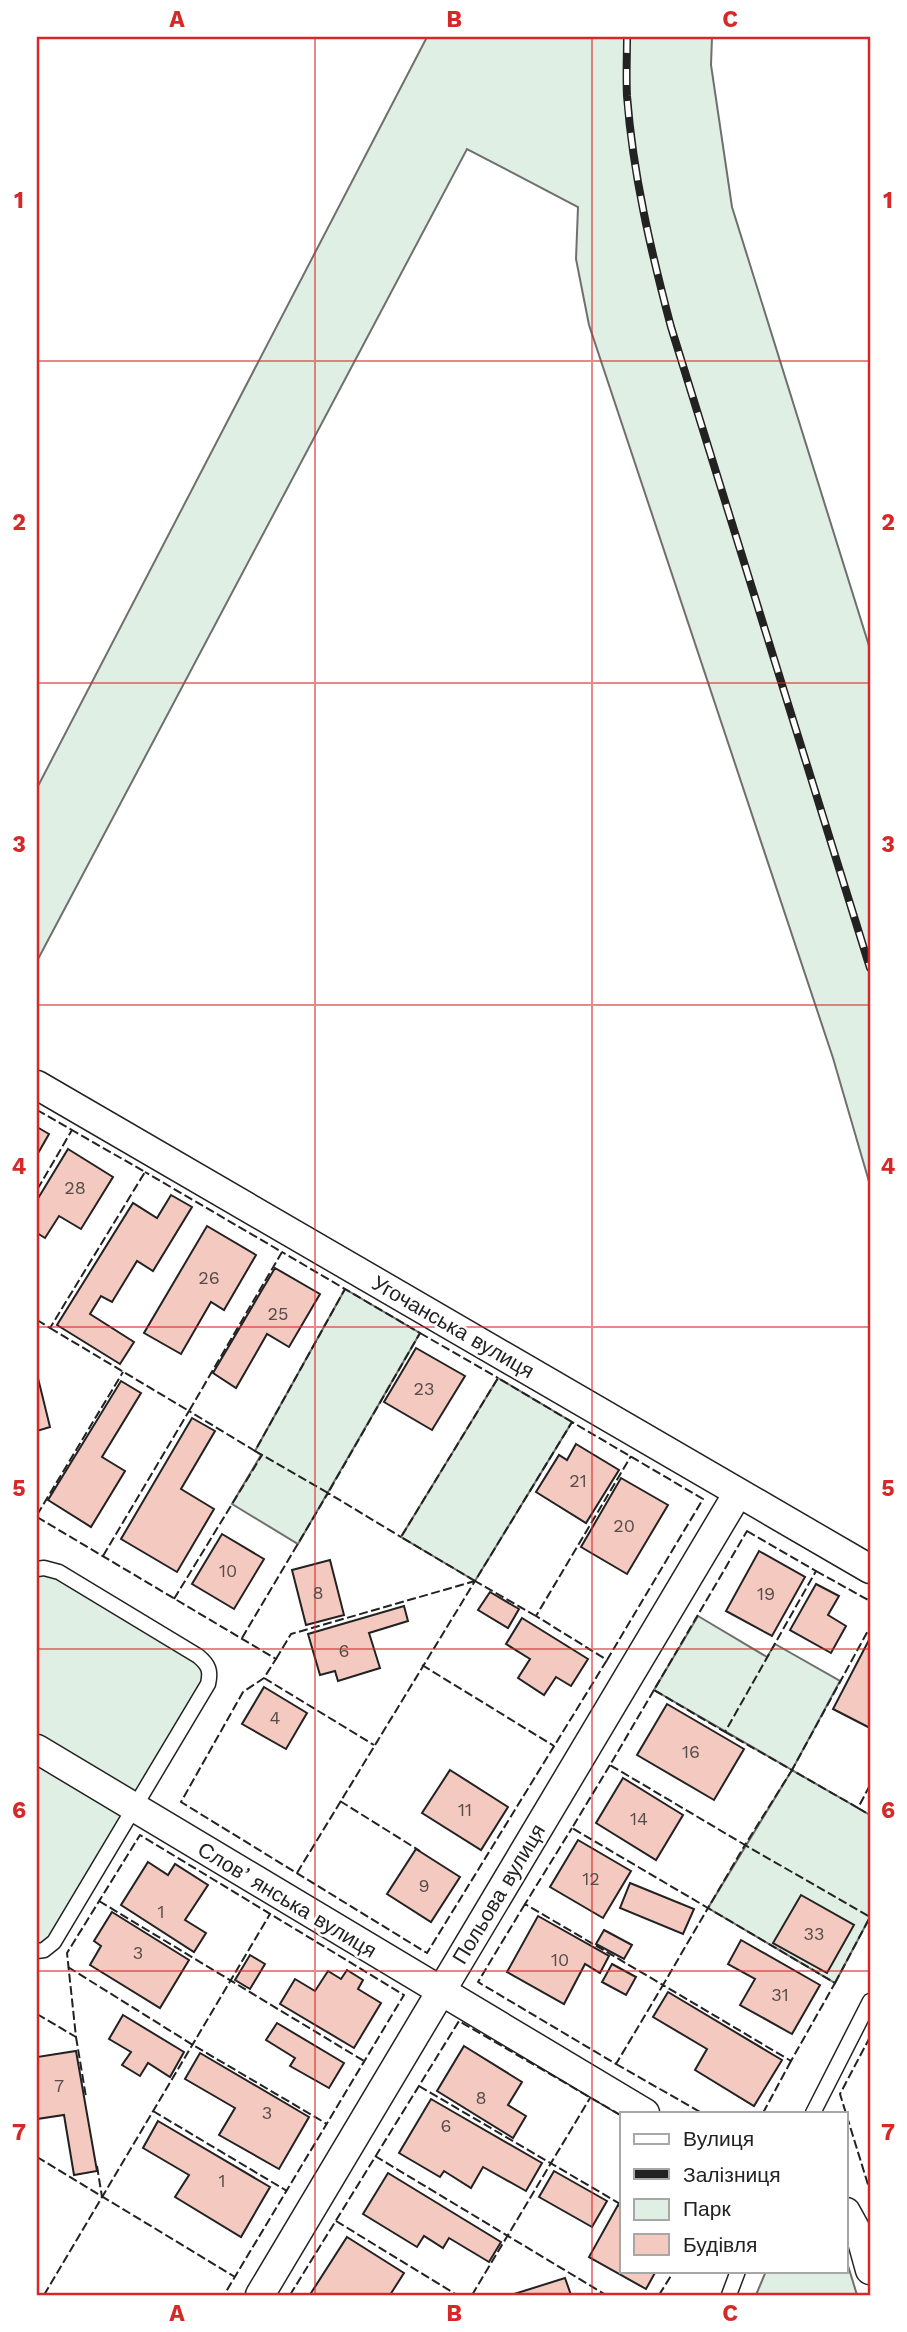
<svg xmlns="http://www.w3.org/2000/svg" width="907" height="2332" font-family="'Work Sans',sans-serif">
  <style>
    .green { fill: #e0efe3; stroke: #6f6f6f; stroke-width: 2 }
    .building { fill: #f3c9c0; stroke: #222; stroke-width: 2 }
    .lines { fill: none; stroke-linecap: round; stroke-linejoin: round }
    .service-casing { stroke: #222; stroke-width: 17 }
    .minor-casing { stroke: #222; stroke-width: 31 }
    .service { stroke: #fff; stroke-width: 14 }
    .minor { stroke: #fff; stroke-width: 28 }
    .rail-casing { stroke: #222; stroke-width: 8 }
    .rail { stroke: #fff; stroke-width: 5; stroke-dasharray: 16; stroke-linecap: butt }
    .fence { stroke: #222; stroke-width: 2; stroke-dasharray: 9 3.5; stroke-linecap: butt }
    .grid { fill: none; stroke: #d62828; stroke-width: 2; stroke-opacity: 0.55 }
    .labels { text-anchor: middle; stroke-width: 5; stroke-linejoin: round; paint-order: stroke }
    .number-label { font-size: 18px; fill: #564c4a }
    .street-label { font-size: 21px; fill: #222; stroke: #fff }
    .neatline { fill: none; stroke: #d62828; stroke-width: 2.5 }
    .grid-label { font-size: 23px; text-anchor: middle; font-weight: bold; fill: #d62828 }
  </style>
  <rect width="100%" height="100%" fill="#fff"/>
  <g class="green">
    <path d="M427 37H712L711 65 732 207 870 649V1185L833 1058 589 325 576 259 578 207 467 149 37 961V788Z"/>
    <path d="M345 1289 420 1333 298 1544 232 1504 261 1455 255 1451Z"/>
    <path d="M498 1378 572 1422 475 1581 401 1537Z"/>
    <path d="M44 1568 209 1668 54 1942 37 1951V1569Z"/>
    <path d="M698 1616 767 1657 775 1644 840 1681 792 1770 870 1815V1917L835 1983 708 1908 792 1770 654 1690Z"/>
    <path d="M846 2259 857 2295H756L766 2271H846Z"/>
  </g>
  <g class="building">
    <path d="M37 1127 49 1134 37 1155Z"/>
    <path d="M68 1149 113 1177 81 1229 59 1216 45 1238 37 1233V1200Z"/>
    <path d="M171 1195 192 1207 153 1271 137 1261 112 1302 101 1296 90 1314 134 1342 120 1364 57 1325 133 1203 157 1218Z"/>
    <path d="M207 1226 256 1255 224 1310 211 1302 181 1354 144 1333Z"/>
    <path d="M275 1268 320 1294 289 1347 267 1334 236 1388 213 1373Z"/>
    <path d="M416 1348 465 1376 432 1430 384 1402Z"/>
    <path d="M37 1374 50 1427 37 1431Z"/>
    <path d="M121 1381 141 1393 102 1457 125 1471 91 1527 48 1500Z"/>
    <path d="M192 1418 215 1431 181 1489 214 1509 177 1572 121 1539Z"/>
    <path d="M576 1444 619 1470 586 1523 536 1492 559 1455 567 1460Z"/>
    <path d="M621 1478 668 1505 627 1574 581 1547Z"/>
    <path d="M222 1534 264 1559 234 1609 192 1584Z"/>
    <path d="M759 1551 805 1577 772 1636 726 1611Z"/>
    <path d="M330 1560 344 1615 306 1625 292 1570Z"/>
    <path d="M816 1584 839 1596 828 1615 846 1626 831 1653 790 1630Z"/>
    <path d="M490 1592 519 1609 508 1628 478 1610Z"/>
    <path d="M404 1606 408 1621 369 1633 380 1668 338 1681 335 1671 320 1675 308 1634Z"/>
    <path d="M522 1618 588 1659 571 1686 556 1677 544 1695 518 1678 530 1659 506 1644Z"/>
    <path d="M870 1638V1728L833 1709Z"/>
    <path d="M264 1687 307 1713 286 1749 242 1724Z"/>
    <path d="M667 1704 744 1749 714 1800 637 1755Z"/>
    <path d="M450 1770 508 1807 481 1850 422 1813Z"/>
    <path d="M623 1778 683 1815 656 1860 596 1823Z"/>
    <path d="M578 1840 631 1871 603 1918 550 1887Z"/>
    <path d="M416 1849 460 1877 431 1922 387 1894Z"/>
    <path d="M148 1862 168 1875 175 1864 208 1885 185 1920 206 1933 194 1952 121 1905Z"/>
    <path d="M630 1883 694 1909 683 1934 620 1908Z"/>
    <path d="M801 1895 854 1925 827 1973 773 1943Z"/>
    <path d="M112 1912 189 1960 160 2008 90 1965 101 1946 94 1941Z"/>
    <path d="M538 1916 609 1956 600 1973 585 1964 564 2004 507 1972Z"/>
    <path d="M604 1930 632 1945 624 1959 596 1944Z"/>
    <path d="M741 1940 820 1985 792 2034 740 2005 755 1979 728 1964Z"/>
    <path d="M250 1955 265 1964 250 1989 235 1980Z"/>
    <path d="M612 1964 636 1977 626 1995 602 1982Z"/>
    <path d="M347 1970 363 1980 358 1989 381 2003 354 2048 280 2004 295 1979 315 1991 328 1971 341 1979Z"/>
    <path d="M668 1992 782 2060 754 2106 695 2070 707 2049 653 2017Z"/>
    <path d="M123 2015 184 2052 170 2077 148 2063 140 2076 122 2065 131 2052 109 2039Z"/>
    <path d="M277 2023 344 2063 329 2088 290 2066 295 2058 266 2040Z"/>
    <path d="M464 2046 522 2082 508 2105 526 2116 513 2138 437 2091Z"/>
    <path d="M76 2051 97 2171 74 2175 64 2115 37 2119V2057Z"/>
    <path d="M200 2053 309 2117 279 2169 219 2135 235 2108 185 2079Z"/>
    <path d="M431 2099 542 2163 526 2191 483 2167 471 2188 444 2171 440 2177 399 2153Z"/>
    <path d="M158 2121 270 2187 241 2237 175 2197 189 2175 143 2148Z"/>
    <path d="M554 2171 607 2201 592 2227 539 2197Z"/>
    <path d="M388 2173 501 2242 489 2262 449 2238 443 2248 424 2236 417 2247 363 2214Z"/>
    <path d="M618 2205 622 2208V2271H656L646 2289 589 2257Z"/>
    <path d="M347 2237 404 2273 390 2295H314L311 2293Z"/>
    <path d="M565 2278 571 2295H511Z"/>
  </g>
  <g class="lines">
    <defs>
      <g id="service">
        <path d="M37 1569 44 1568 59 1572 198 1656C209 1665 211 1671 208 1684L54 1942 44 1950 37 1951"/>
        <path d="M813 2113 870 2001"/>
        <path d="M729 2295 738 2271"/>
      </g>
      <g id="minor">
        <path d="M37 1085 870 1569"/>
        <path d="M37 1749 645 2113"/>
        <path d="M846 2212 862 2241 870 2270"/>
        <path d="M260 2295 738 1493"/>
      </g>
    </defs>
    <use href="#service" class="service-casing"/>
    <use href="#minor" class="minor-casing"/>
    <use href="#service" class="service"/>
    <use href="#minor" class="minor"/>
    <defs>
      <path id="rail" d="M627 37C627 56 626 76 627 96 633 175 651 251 671 327L870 968"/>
    </defs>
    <use href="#rail" class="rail-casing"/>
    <use href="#rail" class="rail"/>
    <g class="fence">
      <path d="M37 1110 72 1130 37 1190"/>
      <path d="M37 1320 50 1328 145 1172 72 1130"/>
      <path d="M50 1328 189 1411 282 1252 145 1172"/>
      <path d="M420 1333 498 1378"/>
      <path d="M255 1451 328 1493 420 1333 345 1289"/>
      <path d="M37 1515 123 1372"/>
      <path d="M37 1517 276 1659 264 1678 243 1692 181 1802 427 1953 607 1660"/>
      <path d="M747 1531 816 1571 725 1732 654 1690Z"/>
      <path d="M103 1556 189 1411 255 1451 345 1289 282 1252"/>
      <path d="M816 1571 870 1601"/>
      <path d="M475 1581 401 1537 498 1378 572 1422"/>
      <path d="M174 1599 262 1455"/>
      <path d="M536 1616 475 1581 572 1422 703 1499 607 1660 536 1616 631 1456"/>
      <path d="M242 1638 328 1493 401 1537"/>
      <path d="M276 1659 291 1634 475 1581"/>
      <path d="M422 1665 554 1746"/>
      <path d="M264 1678 374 1745"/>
      <path d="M654 1690 610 1765 745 1845 792 1770 858 1808 870 1785"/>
      <path d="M725 1732 792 1770 870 1627"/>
      <path d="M610 1765 572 1828 708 1908 745 1845 870 1917"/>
      <path d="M340 1801 420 1851"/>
      <path d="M858 1808 870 1815"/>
      <path d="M297 1873 475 1581"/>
      <path d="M99 1901 364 2061"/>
      <path d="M525 1904 478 1982 616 2064 663 1985 791 2061 835 1983 708 1908 663 1985 525 1904 572 1828"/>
      <path d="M68 1967 193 2045 327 2124"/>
      <path d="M37 1975V1978"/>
      <path d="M835 1983 870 1917"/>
      <path d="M37 2014 76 2037 67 1953 140 1835 404 1995 224 2295"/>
      <path d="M76 2037 86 2097"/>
      <path d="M870 2037 840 2094 870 2191"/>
      <path d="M616 2064 702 2113"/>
      <path d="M419 2086 622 2205"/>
      <path d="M153 2111 287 2191"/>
      <path d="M763 2113 791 2061"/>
      <path d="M375 2156 606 2295"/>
      <path d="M37 2157 235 2277"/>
      <path d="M97 2166 102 2197"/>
      <path d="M336 2221 457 2295"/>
      <path d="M44 2295 270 1914"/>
      <path d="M290 2295 459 2021 622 2116"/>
      <path d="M472 2295 590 2098"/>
      <path d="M659 2295 674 2271"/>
    </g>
  </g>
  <path class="grid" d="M315 37V2295M592 37V2295M37 361H870M37 683H870M37 1005H870M37 1327H870M37 1649H870M37 1971H870"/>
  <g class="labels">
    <g class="number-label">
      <text x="75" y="1194">28</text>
      <text x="209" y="1284">26</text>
      <text x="278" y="1320">25</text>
      <text x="424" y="1395">23</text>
      <text x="578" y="1487">21</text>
      <text x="624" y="1532">20</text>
      <text x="228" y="1577">10</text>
      <text x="318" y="1599">8</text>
      <text x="766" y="1600">19</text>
      <text x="344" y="1657">6</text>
      <text x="275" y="1724">4</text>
      <text x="691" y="1758">16</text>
      <text x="465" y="1816">11</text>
      <text x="639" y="1825">14</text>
      <text x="591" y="1885">12</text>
      <text x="424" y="1892">9</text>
      <text x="161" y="1918">1</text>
      <text x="814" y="1940">33</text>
      <text x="138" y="1959">3</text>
      <text x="560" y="1966">10</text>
      <text x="780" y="2001">31</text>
      <text x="59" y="2092">7</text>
      <text x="481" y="2104">8</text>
      <text x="267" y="2119">3</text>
      <text x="446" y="2132">6</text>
      <text x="222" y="2187">1</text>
    </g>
    <g class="street-label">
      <text transform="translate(453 1327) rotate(30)" y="7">Угочанська вулиця</text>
      <text transform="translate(499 1894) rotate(-59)" y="7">Польова вулиця</text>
      <text transform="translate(287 1900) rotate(31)" y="7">Словʼянська вулиця</text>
    </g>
  </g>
  <rect width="907" height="2332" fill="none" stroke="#ffffff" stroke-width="77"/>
  <rect x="620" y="2112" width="228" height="161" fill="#ffffff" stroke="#a7a7a7" stroke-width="2"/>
  <rect x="634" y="2134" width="35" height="10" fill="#ffffff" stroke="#a7a7a7" stroke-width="2"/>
  <text x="683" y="2146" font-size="21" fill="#222222">Вулиця</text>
  <rect x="634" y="2169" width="35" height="10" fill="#222222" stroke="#a7a7a7" stroke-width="2"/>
  <text x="683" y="2182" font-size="21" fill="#222222">Залізниця</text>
  <rect x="634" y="2199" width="35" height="21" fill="#e0efe3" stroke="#a7a7a7" stroke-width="2"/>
  <text x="683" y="2216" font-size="21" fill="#222222">Парк</text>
  <rect x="634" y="2234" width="35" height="21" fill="#f3c9c0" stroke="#a7a7a7" stroke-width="2"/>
  <text x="683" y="2252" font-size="21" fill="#222222">Будівля</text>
  <rect x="38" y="38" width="831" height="2256" class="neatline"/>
  <g class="grid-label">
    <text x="177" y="27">A</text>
    <text x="454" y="27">B</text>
    <text x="730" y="27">C</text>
    <text x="19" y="208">1</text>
    <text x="888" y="208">1</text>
    <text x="19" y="530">2</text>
    <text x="888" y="530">2</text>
    <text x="19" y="852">3</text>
    <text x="888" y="852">3</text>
    <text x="19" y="1174">4</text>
    <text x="888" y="1174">4</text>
    <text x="19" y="1496">5</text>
    <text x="888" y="1496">5</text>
    <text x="19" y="1818">6</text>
    <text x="888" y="1818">6</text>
    <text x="19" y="2140">7</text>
    <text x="888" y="2140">7</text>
    <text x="177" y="2321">A</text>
    <text x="454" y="2321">B</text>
    <text x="730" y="2321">C</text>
  </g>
</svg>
